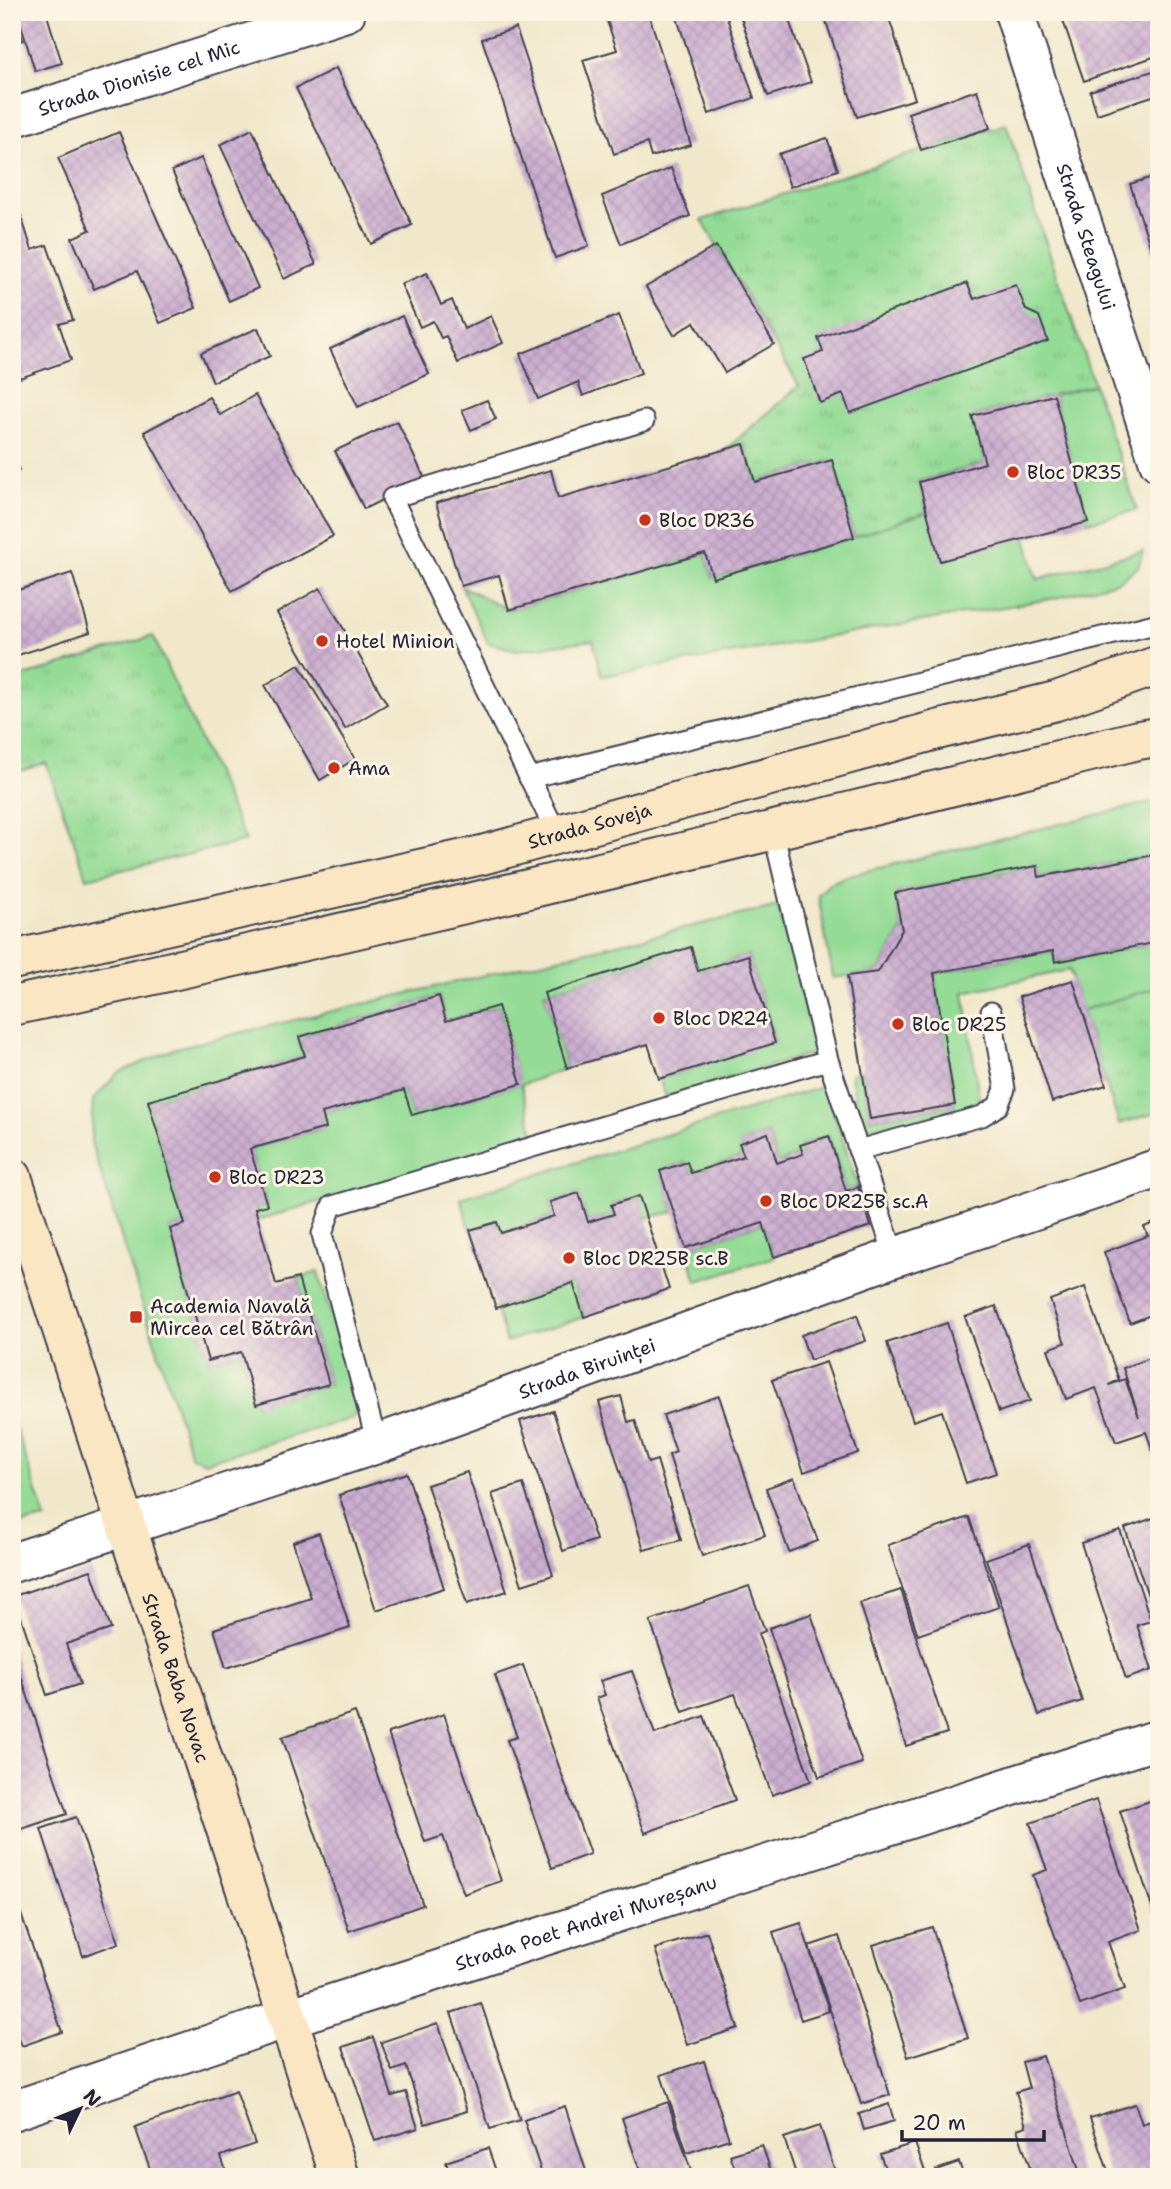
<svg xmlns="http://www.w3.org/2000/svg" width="1171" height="2189" font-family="'Shantell Sans',sans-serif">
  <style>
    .grass { fill: url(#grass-tufts); stroke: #5b7f68; stroke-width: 2 }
    .garden { fill: #94dc96; stroke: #5b7f68; stroke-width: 2 }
    .building { fill: url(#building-cross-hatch) }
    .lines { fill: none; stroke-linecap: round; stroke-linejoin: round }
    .service-casing { stroke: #414051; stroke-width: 23 }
    .minor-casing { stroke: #414051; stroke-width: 42 }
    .secondary-casing { stroke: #414051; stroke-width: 42 }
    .service { stroke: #fff; stroke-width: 19 }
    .minor { stroke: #fff; stroke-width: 38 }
    .secondary { stroke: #fbe6c3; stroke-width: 38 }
    .poi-dot { fill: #c8321e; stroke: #fcf5e5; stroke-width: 2.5 }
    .labels { text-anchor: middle; stroke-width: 6; stroke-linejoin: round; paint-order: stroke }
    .street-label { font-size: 19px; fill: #22223b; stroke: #fcf5e5 }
    .poi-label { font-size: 19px; fill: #22223b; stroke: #fcf5e5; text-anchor: start }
  </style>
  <defs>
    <pattern id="grass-tufts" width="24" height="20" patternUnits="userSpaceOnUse" patternTransform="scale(1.75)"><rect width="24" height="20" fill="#94dc96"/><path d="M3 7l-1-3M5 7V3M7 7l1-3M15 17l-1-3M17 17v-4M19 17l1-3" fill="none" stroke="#7fbc82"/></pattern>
    <pattern id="building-cross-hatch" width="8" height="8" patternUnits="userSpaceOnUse" patternTransform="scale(1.75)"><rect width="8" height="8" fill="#ccaed1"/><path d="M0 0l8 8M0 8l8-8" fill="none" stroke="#af95b4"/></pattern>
  </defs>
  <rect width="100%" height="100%" fill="#fcf5e5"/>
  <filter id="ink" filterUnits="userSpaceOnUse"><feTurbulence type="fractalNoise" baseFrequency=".0143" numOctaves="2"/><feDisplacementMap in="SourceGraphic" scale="14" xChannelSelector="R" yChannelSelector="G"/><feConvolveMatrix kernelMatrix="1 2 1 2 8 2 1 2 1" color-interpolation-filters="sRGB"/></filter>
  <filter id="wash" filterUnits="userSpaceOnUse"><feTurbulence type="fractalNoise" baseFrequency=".00686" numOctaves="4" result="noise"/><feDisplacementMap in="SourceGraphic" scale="28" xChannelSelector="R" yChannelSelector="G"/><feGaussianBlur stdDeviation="1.57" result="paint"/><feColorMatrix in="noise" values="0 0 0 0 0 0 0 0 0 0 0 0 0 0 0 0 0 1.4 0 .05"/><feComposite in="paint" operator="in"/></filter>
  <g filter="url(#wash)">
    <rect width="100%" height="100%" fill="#f1e8cb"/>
    <g class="grass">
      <path d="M1006 124 1094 385 973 416 985 463 919 481 927 512 854 537 832 460 755 482 744 444 725 450 799 386 702 220Z"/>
      <path d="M153 636 246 841 87 878 46 763 12 774V680Z"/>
      <path d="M1155 988 1159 999V1112L1119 1124 1082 1010Z"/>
    </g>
    <g class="garden">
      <path d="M1094 385 1137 510 1088 522 1054 395Z"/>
      <path d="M927 512 1026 538 1037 579 1143 551 1138 567 1119 581 1056 598 602 676 593 640 516 650 488 643 461 586 509 610 705 553 713 578 854 537Z"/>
      <path d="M1159 800V854L1039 877 1037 866 896 893 902 930 878 972 833 978 818 895 829 884 846 876Z"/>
      <path d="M778 906 816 1052 666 1097 659 1079 775 1042 748 955 698 971 691 947 544 993 567 1068 521 1085 535 1137 258 1220 255 1208 267 1205 250 1149 325 1128 322 1113 404 1090 412 1115 520 1084 498 1006 446 1021 439 996 299 1037 305 1056 148 1101 185 1224 170 1229 208 1361 241 1352 256 1404 329 1384 298 1278 318 1272 357 1402 353 1418 205 1462 191 1456 91 1142 93 1100 118 1073 176 1048Z"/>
      <path d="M1159 942V987L1082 1010 1069 970 964 992 979 1098 968 1110 860 1129 851 1074 862 1071 870 1119 955 1105 934 973 1053 951 1056 962Z"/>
      <path d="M825 1086 858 1187 846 1191 829 1136 800 1145 803 1154 777 1163 768 1133 740 1143 744 1156 691 1173 686 1162 661 1171 674 1212 646 1218 638 1196 611 1205 614 1214 588 1222 578 1193 550 1202 554 1216 501 1233 497 1222 470 1230 461 1198Z"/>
      <path d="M763 1223 774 1257 697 1281 686 1248Z"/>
      <path d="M573 1283 584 1317 506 1342 496 1308Z"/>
      <path d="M12 1417 46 1519 12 1526Z"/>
    </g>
    <g id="blocks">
      <g class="building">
        <path d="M12 12 23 40 12 44Z"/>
        <path d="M17 12H46L62 63 35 71Z"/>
        <path d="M604 12H648L691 145 651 157 647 143 614 154 583 60 617 50Z"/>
        <path d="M675 12H725L754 98 709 114Z"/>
        <path d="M739 12H786L811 82 768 96Z"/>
        <path d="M842 12H887L915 99 857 117 825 18Z"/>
        <path d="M1060 12H1159V55L1084 81Z"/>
        <path d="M516 28 589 246 555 258 482 39Z"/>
        <path d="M336 68 412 225 371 244 296 88Z"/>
        <path d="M1159 69V94L1097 114 1090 91Z"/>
        <path d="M977 90 990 128 921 150 908 113Z"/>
        <path d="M252 129 316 264 284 279 220 145Z"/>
        <path d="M119 132 196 308 160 323 137 271 94 289 72 238 90 230 58 158Z"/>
        <path d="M827 138 838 170 790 187 779 154Z"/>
        <path d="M201 158 258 288 229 301 172 171Z"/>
        <path d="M671 168 690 216 621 244 602 196Z"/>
        <path d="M1159 175V271H1158L1130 184Z"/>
        <path d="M18 206 32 250 47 245 73 320 59 324 71 360 20 378 12 356V208Z"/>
        <path d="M716 246 774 344 725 373 694 322 674 335 646 287Z"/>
        <path d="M427 273 441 305 452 300 464 329 491 316 503 343 458 363 446 336 441 338 433 321 420 327 401 284Z"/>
        <path d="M967 283 974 299 1016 285 1026 310 1039 316 1048 341 850 413 843 394 820 403 804 359 823 352 818 338Z"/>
        <path d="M619 315 641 373 583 396 578 382 538 399 520 354Z"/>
        <path d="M402 316 429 374 358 407 330 349Z"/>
        <path d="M258 328 270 356 213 382 201 353Z"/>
        <path d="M255 395 333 536 232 591 144 432 209 397 220 415Z"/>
        <path d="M1054 395 1088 522 940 561 919 482 985 463 972 416Z"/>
        <path d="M487 400 496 419 471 430 462 410Z"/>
        <path d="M397 421 425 479 364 509 335 451Z"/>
        <path d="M744 444 755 482 832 460 854 537 713 578 705 553 509 610 499 575 461 586 436 503 551 470 558 498Z"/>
        <path d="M12 450 19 470 12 472Z"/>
        <path d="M72 573 90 632 12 657V592Z"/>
        <path d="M320 588 387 704 345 729 277 613Z"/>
        <path d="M299 665 355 759 320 780 265 685Z"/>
        <path d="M1159 854V942L1055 962 1053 951 934 973 955 1105 870 1119 847 976 878 972 902 930 895 893 1037 866 1039 877Z"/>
        <path d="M691 947 698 971 748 955 775 1043 659 1079 648 1044 567 1068 544 993Z"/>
        <path d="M1073 980 1106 1085 1052 1102 1019 997Z"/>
        <path d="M439 996 446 1021 498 1006 521 1084 412 1115 404 1090 322 1113 326 1128 250 1149 267 1205 255 1208 276 1284 298 1278 329 1384 256 1405 241 1352 208 1361 170 1229 185 1224 148 1101 305 1056 299 1037Z"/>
        <path d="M768 1133 777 1163 803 1154 800 1145 829 1136 846 1191 858 1187 871 1226 774 1257 763 1223 686 1248 660 1171 687 1162 691 1173 744 1156 739 1143Z"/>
        <path d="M579 1193 588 1222 614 1214 611 1205 639 1196 669 1289 584 1317 573 1283 496 1308 470 1230 497 1222 501 1233 554 1216 550 1202Z"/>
        <path d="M1159 1221V1312L1130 1323 1104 1252 1148 1236 1144 1227Z"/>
        <path d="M1085 1287 1119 1380 1109 1385 1125 1379 1139 1417 1123 1368 1155 1356 1159 1365V1455L1155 1457 1146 1432 1116 1442 1096 1388 1066 1399 1048 1349 1065 1343 1050 1300Z"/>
        <path d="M996 1306 1030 1401 999 1412 965 1317Z"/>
        <path d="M857 1315 866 1341 810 1360 801 1335Z"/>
        <path d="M947 1323 996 1473 966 1483 942 1411 913 1421 887 1343Z"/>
        <path d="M826 1362 858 1453 804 1472 772 1380Z"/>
        <path d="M621 1396 628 1422 635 1420 648 1463 657 1460 681 1540 644 1550 599 1402Z"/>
        <path d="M719 1396 765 1535 702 1556 669 1455 676 1452 663 1415Z"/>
        <path d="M553 1411 596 1540 563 1551 520 1421Z"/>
        <path d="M467 1472 507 1591 467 1604 427 1485Z"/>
        <path d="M407 1473 444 1588 376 1610 339 1495Z"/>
        <path d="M794 1478 818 1541 789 1552 766 1488Z"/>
        <path d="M523 1484 553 1575 522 1585 492 1494Z"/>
        <path d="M1159 1516V1625H1158L1125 1528Z"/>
        <path d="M969 1517 999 1607 918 1635 888 1545Z"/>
        <path d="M1120 1530 1151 1621 1137 1625 1152 1670 1126 1679 1081 1543Z"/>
        <path d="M319 1533 350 1628 226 1668 214 1629 311 1598 293 1542Z"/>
        <path d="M1029 1544 1082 1701 1039 1715 986 1559Z"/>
        <path d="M91 1570 111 1629 66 1644 80 1684 47 1695 14 1596Z"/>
        <path d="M749 1586 765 1631 758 1634 811 1781 772 1795 735 1694 683 1712 650 1621Z"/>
        <path d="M901 1590 947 1733 906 1746 860 1603Z"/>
        <path d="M811 1614 862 1763 819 1777 769 1628Z"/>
        <path d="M12 1649 67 1814 12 1832Z"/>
        <path d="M523 1665 590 1854 552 1868 507 1740 517 1737 495 1675Z"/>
        <path d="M632 1671 655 1734 704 1716 735 1800 645 1833 597 1698 605 1695 600 1681Z"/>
        <path d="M355 1712 423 1905 349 1931 282 1737Z"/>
        <path d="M444 1714 501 1881 464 1894 443 1836 425 1842 388 1733Z"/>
        <path d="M1156 1799 1159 1808V1911L1154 1913 1120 1811Z"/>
        <path d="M1096 1800 1141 1930 1108 1942 1125 1989 1080 2005 1033 1875 1047 1870 1030 1823Z"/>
        <path d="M76 1817 119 1943 83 1956 41 1829Z"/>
        <path d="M13 1891 62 2032 22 2046 12 2018Z"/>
        <path d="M801 1923 829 2011 801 2020 773 1932Z"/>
        <path d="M932 1927 968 2038 908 2057 873 1945Z"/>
        <path d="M707 1932 738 2028 687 2045 655 1949Z"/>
        <path d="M839 1936 890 2095 861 2104 809 1946Z"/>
        <path d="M481 2003 520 2120 490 2129 451 2013Z"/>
        <path d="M438 2023 467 2111 425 2124 406 2066 392 2071 381 2042Z"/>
        <path d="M373 2037 392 2096 406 2092 418 2128 375 2141 343 2047Z"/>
        <path d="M1043 2056 1051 2081 1081 2177H1033L1017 2129 1026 2126 1016 2092 1029 2088 1022 2062Z"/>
        <path d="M704 2061 729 2139 687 2153 661 2075Z"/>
        <path d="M236 2091 255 2144 221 2156 228 2177H153L135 2127Z"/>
        <path d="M668 2102 693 2177H642L622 2118Z"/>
        <path d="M889 2104 894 2121 864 2130 859 2114Z"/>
        <path d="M1135 2104 1142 2124 1159 2118V2177H1110L1090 2118Z"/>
        <path d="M565 2106 588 2177H543L524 2120Z"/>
        <path d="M820 2126 837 2177H797L784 2138Z"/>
        <path d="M915 2143 927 2177H888L880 2154Z"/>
        <path d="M762 2145 773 2177H738L730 2155Z"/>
        <path d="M488 2148 498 2177H451L446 2162Z"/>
        <path d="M959 2162 964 2177H939L936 2170Z"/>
      </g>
    </g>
  </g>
  <g filter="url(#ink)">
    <use href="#blocks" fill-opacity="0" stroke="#414051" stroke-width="2"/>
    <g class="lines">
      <defs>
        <g id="service">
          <path d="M529 778 1159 623"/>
          <path d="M773 831 828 1060 895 1257"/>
          <path d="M557 834 392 498 644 421"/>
          <path d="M858 1150 982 1116 998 1106 1005 1089 991 1012"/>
          <path d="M377 1444 322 1234 332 1206 828 1060"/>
        </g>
        <g id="minor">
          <path id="s1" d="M1014 12 1159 462"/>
          <path id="s2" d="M12 118 346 12"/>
          <path id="s3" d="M12 1563 377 1444 895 1257 1159 1168"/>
          <path id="s4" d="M12 2111 288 2018 1159 1739"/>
        </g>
        <g id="secondary">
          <path id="s5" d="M12 960 482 855 937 730 1056 701 1159 665"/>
          <path d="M12 1006C389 925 764 834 1138 740L1159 737"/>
          <path id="s6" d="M12 1177 340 2177"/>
        </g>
      </defs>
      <use href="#service" class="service-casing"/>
      <use href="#minor" class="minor-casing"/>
      <use href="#secondary" class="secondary-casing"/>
      <use href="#service" class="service"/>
      <use href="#minor" class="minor"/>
      <use href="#secondary" class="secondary"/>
    </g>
  </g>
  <g class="poi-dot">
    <circle cx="1013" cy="472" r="7"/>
    <circle cx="645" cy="520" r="7"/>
    <circle cx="322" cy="641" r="7"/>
    <circle cx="334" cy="768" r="7"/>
    <circle cx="659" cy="1018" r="7"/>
    <circle cx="898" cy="1024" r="7"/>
    <circle cx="215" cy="1177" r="7"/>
    <circle cx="766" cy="1201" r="7"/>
    <circle cx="569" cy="1258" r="7"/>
    <rect x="129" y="1310" width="14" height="14" rx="3.5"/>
  </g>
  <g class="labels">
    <g class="street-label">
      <text dy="7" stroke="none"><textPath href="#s2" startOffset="133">Strada Dionisie cel Mic</textPath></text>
      <text dy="7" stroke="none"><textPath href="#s1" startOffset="236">Strada Steagului</textPath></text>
      <text dy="7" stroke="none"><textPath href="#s5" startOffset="593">Strada Soveja</textPath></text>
      <text dy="7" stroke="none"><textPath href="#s3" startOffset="607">Strada Biruinței</textPath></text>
      <text dy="7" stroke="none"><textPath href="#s6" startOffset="527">Strada Baba Novac</textPath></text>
      <text dy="7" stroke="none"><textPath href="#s4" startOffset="604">Strada Poet Andrei Mureșanu</textPath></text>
    </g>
    <g class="poi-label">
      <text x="1027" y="479">Bloc DR35</text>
      <text x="659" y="527">Bloc DR36</text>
      <text x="336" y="648">Hotel Minion</text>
      <text x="348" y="775">Ama</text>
      <text x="673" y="1025">Bloc DR24</text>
      <text x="912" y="1031">Bloc DR25</text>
      <text x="229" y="1184">Bloc DR23</text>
      <text x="780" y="1208">Bloc DR25B sc.A</text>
      <text x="583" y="1265">Bloc DR25B sc.B</text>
      <text x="150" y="1313">Academia Navală<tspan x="150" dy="22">Mircea cel Bătrân</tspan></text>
    </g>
  </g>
  <rect width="1171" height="2189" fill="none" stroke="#fcf5e5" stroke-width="42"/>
  <g transform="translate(80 2109) rotate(47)" stroke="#fcf5e5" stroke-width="5" paint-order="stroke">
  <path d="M0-5L12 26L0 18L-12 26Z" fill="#22223b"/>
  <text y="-10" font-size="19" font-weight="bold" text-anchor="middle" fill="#22223b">N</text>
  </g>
  <path d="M902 2130v10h142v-10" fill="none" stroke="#22223b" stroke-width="3.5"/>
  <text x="912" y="2130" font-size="21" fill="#22223b" stroke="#fcf5e5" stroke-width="5" paint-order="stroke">20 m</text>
</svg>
